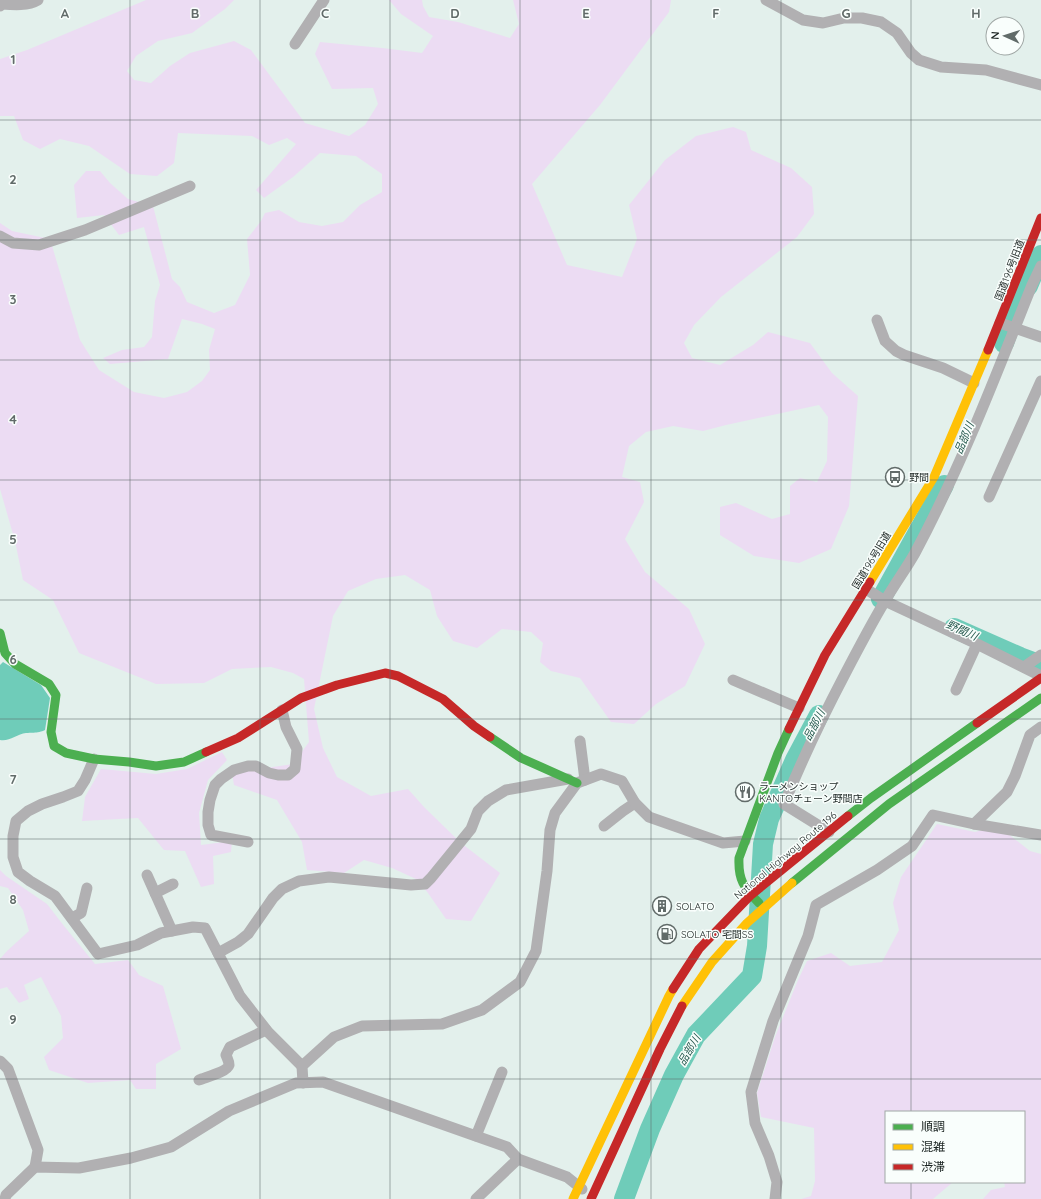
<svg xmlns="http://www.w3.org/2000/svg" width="1041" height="1199" font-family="Quicksand,'Noto Sans JP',sans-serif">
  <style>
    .green { fill: #ecdcf3 }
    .water { fill: #6fccb9 }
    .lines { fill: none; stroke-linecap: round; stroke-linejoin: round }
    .river { stroke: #6fccb9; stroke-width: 20 }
    .street { stroke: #b1b0b2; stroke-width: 11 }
    .fast { stroke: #4caf50; stroke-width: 9 }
    .slow { stroke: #ffc107; stroke-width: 9 }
    .jam { stroke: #c62828; stroke-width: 9 }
    .grid { fill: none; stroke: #616b69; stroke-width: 1; stroke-opacity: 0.55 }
    .labels { text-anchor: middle; stroke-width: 3; stroke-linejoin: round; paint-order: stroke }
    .street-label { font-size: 10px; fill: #1b2422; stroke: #f9fefc }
    .poi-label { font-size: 10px; fill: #1b2422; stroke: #f9fefc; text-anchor: start }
    .water-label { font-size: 11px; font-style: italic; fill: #275a4f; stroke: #f9fefc }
    .grid-label { font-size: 13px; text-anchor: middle; font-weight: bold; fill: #616b69; stroke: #f9fefc; stroke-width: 3; stroke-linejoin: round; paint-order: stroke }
  </style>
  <rect width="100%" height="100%" fill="#e3f0ec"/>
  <g class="green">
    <path d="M146 0H234L225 9 192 33 158 41 136 56 127 71 134 80 151 83 170 66 190 53 234 41 251 50 305 123 349 136 365 125 378 104 373 88 332 89 315 54 320 42 382 48 422 53 433 36 401 14 389 0H422L423 6 429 17 458 22 510 38 519 24 513 0H671L669 12 600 105 532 184 567 265 622 277 637 239 629 205 665 160 696 136 733 127 746 132 751 150 791 168 812 187 814 214 797 237 721 297 694 325 684 343 692 358 720 365 753 345 768 332 810 343 832 373 858 396 849 506 831 549 799 563 754 556 720 535V507L736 503 772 519 790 514V486L800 478 817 482 827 461 828 417 819 405 726 425 703 431 673 426 646 432 629 446 622 477 640 482 644 502 625 539 645 572 689 609 705 644 685 686 656 704 634 724 611 722 580 678 551 671 540 662 543 643 531 632 502 629 477 648 453 641 437 616 430 590 405 575 376 579 348 591 333 616 314 709 323 748 337 777 371 796 408 789 424 807 461 843 500 873 471 921 446 919 428 893 416 879 392 868 364 860 344 873 307 870 302 842 277 800 234 785 232 773 293 764 309 742 304 679 293 673 271 667 232 669 204 683 156 684 79 653 53 600 23 580 15 541 0 489V223L12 231 50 239 80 340 99 370 134 392 164 398 187 392 202 381 210 370 209 350 215 329 202 324 182 319 168 359 110 364 103 358 122 350 144 347 152 337 155 301 160 285 144 227 119 235 104 215 77 218 74 185 86 171H100L110 183 128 199 153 206 172 279 180 287 187 302 214 313 235 305 250 275 247 239 261 221 265 213 279 210 299 222 322 226 343 222 360 205 382 192V174L356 156 320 153 293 177 264 198 256 190 296 144 287 138 269 145 252 136 178 133 174 163 157 176 130 174 89 146 60 139 40 149 23 140 14 116H0V59L27 50Z"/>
    <path d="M222 752 227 760 208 780 199 813 201 845 232 841 231 852 213 856 214 884 201 887 185 851 164 850 138 818 82 821 85 797 101 769 156 774 187 769Z"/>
    <path d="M937 824 975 832 998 826 1030 851 1041 854V1199H983L991 1190 1005 1187 1004 1182H1024V1112H886V1182H953L933 1199H801L811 1196 815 1181 814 1128 761 1117 757 1093 775 1037 798 980 807 961 831 953 850 966 882 962 899 930 893 903 901 877Z"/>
    <path d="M0 870 6 876 47 904 64 926 95 964 128 960 139 975 163 986 181 1049 156 1064V1089H136L130 1080 88 1083 49 1070 44 1057 63 1038 61 1016 41 977 24 985 29 999 19 1003 7 987 0 989V959L7 951 29 931 23 910 8 888 0 886Z"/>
  </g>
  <path class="water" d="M3 662 41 685 50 698 45 730C36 734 34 732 26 733 17 734 9 742 0 740V665Z"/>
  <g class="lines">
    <g class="river">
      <path d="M1004 343 1021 293 1028 286 1041 255"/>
      <path d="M881 599 944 485"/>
      <path d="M954 628 1020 657 1041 665"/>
      <path d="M624 1199 650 1129 674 1075 696 1035 752 976 757 946 763 844 769 819 795 760 819 715"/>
    </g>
    <g class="street">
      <path d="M766 0 803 20 823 23 844 18H862L881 22 897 33 911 53 919 60 941 67 986 70 1041 85"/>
      <path d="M0 6 2 4C14 5 28 6 38 0"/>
      <path d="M295 44 324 0"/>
      <path d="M0 236 13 243 39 245 85 230 190 186"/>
      <path d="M877 320 885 341 896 351 904 355 943 368 974 383"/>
      <path d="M1000 323 1041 337"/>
      <path d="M989 497 1041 381"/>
      <path d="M866 589 885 601 977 644 1041 676"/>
      <path d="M1024 667 1041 655"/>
      <path d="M733 680 799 708"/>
      <path d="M956 690 977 644"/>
      <path d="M580 741 585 780"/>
      <path d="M94 759 85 780 78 791 63 797 42 804 28 811 16 821 13 836V857L18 872 30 881 55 896 98 954 137 945 161 933 193 927 205 928 240 996 268 1032 302 1066"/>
      <path d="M974 824 1041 835"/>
      <path d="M604 826 623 811 635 803"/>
      <path d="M829 832 784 804C802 760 822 718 844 676 857 651 870 626 885 601 894 585 906 569 915 553 961 467 996 375 1032 285L1041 266"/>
      <path d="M248 842 211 835 208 825V812L210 800 215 785 221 779 234 770 248 766H256L269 773 278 775H288L295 769 297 749 286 727 282 710"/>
      <path d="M147 875 172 931"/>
      <path d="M155 893 173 884"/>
      <path d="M72 918 81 913 87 888"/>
      <path d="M218 953 238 942 248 934 273 898 282 889 299 881 329 877 411 885 425 884 431 878 471 829 478 811 488 801 506 790 568 779"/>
      <path d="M0 1061 8 1069 38 1150 35 1167"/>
      <path d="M199 1080C206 1077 227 1072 229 1065 229 1061 227 1058 226 1055L230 1047 266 1030"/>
      <path d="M303 1083 302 1066 334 1037 362 1026 442 1024 482 1010 520 982 536 951 547 871 550 830 555 813 577 783 601 774 622 781 635 803 649 817 723 843 745 841"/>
      <path d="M476 1136 502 1072"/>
      <path d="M5 1199 6 1195 35 1167 79 1168 131 1158 171 1147 229 1111 296 1083 323 1082 507 1147 518 1159 567 1177 582 1189"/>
      <path d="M476 1199 518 1159"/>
      <path d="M775 1199 777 1182 769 1156 755 1123 751 1092 773 1021 808 936 816 905 877 870 912 846 933 815 974 824 1007 792 1015 776 1030 735 1041 727"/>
    </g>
    <g class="fast">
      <path d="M0 633 5 653 15 664 49 684 56 695 51 732 54 746 66 753 94 759 129 762 156 766 184 762 206 752"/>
      <path d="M490 737 521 758 577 783"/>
      <path d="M848 816 871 798 977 723"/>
      <path d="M792 883 889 804 1041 698"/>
      <path d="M759 903C744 888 738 880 739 858L778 753 789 729"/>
    </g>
    <g class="slow">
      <path d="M870 582 934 477 988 350"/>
      <path d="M682 1006 712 962 747 923 792 883"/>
      <path d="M573 1199 669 996 673 989"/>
    </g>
    <g class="jam">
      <path d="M988 350 1041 218"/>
      <path d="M977 723 1041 678"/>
      <path d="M789 729 825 655 870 582"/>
      <path d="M206 752 238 738 301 698 337 685 385 673 398 676 443 699 474 726 490 737"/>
      <path d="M673 989 699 949 751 895 848 816"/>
      <path d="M591 1199 660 1049 682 1006"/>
    </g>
  </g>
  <path class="grid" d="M130 0V1199M260 0V1199M390 0V1199M520 0V1199M651 0V1199M781 0V1199M911 0V1112M0 120H1041M0 240H1041M0 360H1041M0 480H1041M0 600H1041M0 719H1041M0 839H1041M0 959H1041M0 1079H1041M911 1182V1199"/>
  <defs>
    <symbol id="bus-ring" viewBox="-11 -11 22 22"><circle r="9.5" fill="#f9fefc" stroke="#616b69" stroke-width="1.5"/><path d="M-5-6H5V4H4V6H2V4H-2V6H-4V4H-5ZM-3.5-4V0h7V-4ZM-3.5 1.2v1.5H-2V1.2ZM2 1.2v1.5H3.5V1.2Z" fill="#616b69"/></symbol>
    <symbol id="restaurant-ring" viewBox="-11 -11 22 22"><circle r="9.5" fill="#f9fefc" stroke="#616b69" stroke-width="1.5"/><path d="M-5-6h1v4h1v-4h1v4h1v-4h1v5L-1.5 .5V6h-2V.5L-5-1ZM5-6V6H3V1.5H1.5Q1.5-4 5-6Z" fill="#616b69"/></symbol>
    <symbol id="building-ring" viewBox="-11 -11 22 22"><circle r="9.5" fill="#f9fefc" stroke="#616b69" stroke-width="1.5"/><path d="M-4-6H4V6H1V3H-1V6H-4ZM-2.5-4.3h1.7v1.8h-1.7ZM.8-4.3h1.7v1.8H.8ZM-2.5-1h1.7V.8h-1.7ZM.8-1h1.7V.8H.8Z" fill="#616b69"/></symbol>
    <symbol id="fuel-ring" viewBox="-11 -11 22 22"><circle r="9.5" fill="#f9fefc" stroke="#616b69" stroke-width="1.5"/><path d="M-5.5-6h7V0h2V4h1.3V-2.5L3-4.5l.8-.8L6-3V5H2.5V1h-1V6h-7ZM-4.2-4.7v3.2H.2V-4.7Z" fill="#616b69"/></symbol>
  </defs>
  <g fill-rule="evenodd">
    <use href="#bus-ring" x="884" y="466" width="22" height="22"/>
    <use href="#restaurant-ring" x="734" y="781" width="22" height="22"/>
    <use href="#building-ring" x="651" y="895" width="22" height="22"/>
    <use href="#fuel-ring" x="656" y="923" width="22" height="22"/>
  </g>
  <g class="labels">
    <g class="street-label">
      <text transform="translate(1009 270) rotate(-69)" y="4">国道196号旧道</text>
      <text transform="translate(871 560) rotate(-59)" y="4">国道196号旧道</text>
      <text transform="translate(785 855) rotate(-40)" y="4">National Highway Route 196</text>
    </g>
    <g class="poi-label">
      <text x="909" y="481">野間</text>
      <text x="759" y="790">ラーメンショップ<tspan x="759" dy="12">KANTOチェーン野間店</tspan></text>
      <text x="676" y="910">SOLATO</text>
      <text x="681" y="938">SOLATO 宅間SS</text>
    </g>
    <g class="water-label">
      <text transform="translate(964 438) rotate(-67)" y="4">品部川</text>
      <text transform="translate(962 630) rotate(24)" y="4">野間川</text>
      <text transform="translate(814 725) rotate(-62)" y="4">品部川</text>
      <text transform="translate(689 1050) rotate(-59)" y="4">品部川</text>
    </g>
  </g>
  <g class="grid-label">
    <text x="65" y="18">A</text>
    <text x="195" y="18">B</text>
    <text x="325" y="18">C</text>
    <text x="455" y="18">D</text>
    <text x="586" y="18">E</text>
    <text x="716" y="18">F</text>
    <text x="846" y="18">G</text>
    <text x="976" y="18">H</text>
    <text x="13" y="64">1</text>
    <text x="13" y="184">2</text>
    <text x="13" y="304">3</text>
    <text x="13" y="424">4</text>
    <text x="13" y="544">5</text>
    <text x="13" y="664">6</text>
    <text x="13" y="784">7</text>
    <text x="13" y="904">8</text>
    <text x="13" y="1024">9</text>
  </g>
  <rect x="885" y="1111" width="140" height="72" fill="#f9fefc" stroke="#a0a7a5"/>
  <rect x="893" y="1124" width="20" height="6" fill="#4caf50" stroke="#a0a7a5"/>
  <text x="921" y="1131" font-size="12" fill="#1b2422">順調</text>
  <rect x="893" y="1144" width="20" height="6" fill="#ffc107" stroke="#a0a7a5"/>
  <text x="921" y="1151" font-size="12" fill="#1b2422">混雑</text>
  <rect x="893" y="1164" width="20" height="6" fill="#c62828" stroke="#a0a7a5"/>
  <text x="921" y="1171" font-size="12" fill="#1b2422">渋滞</text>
  <g transform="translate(1005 36) rotate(273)"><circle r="19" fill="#f9fefc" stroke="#a0a7a5"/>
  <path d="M0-3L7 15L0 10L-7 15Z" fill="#616b69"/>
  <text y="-6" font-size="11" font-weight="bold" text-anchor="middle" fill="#1b2422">N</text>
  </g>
</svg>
